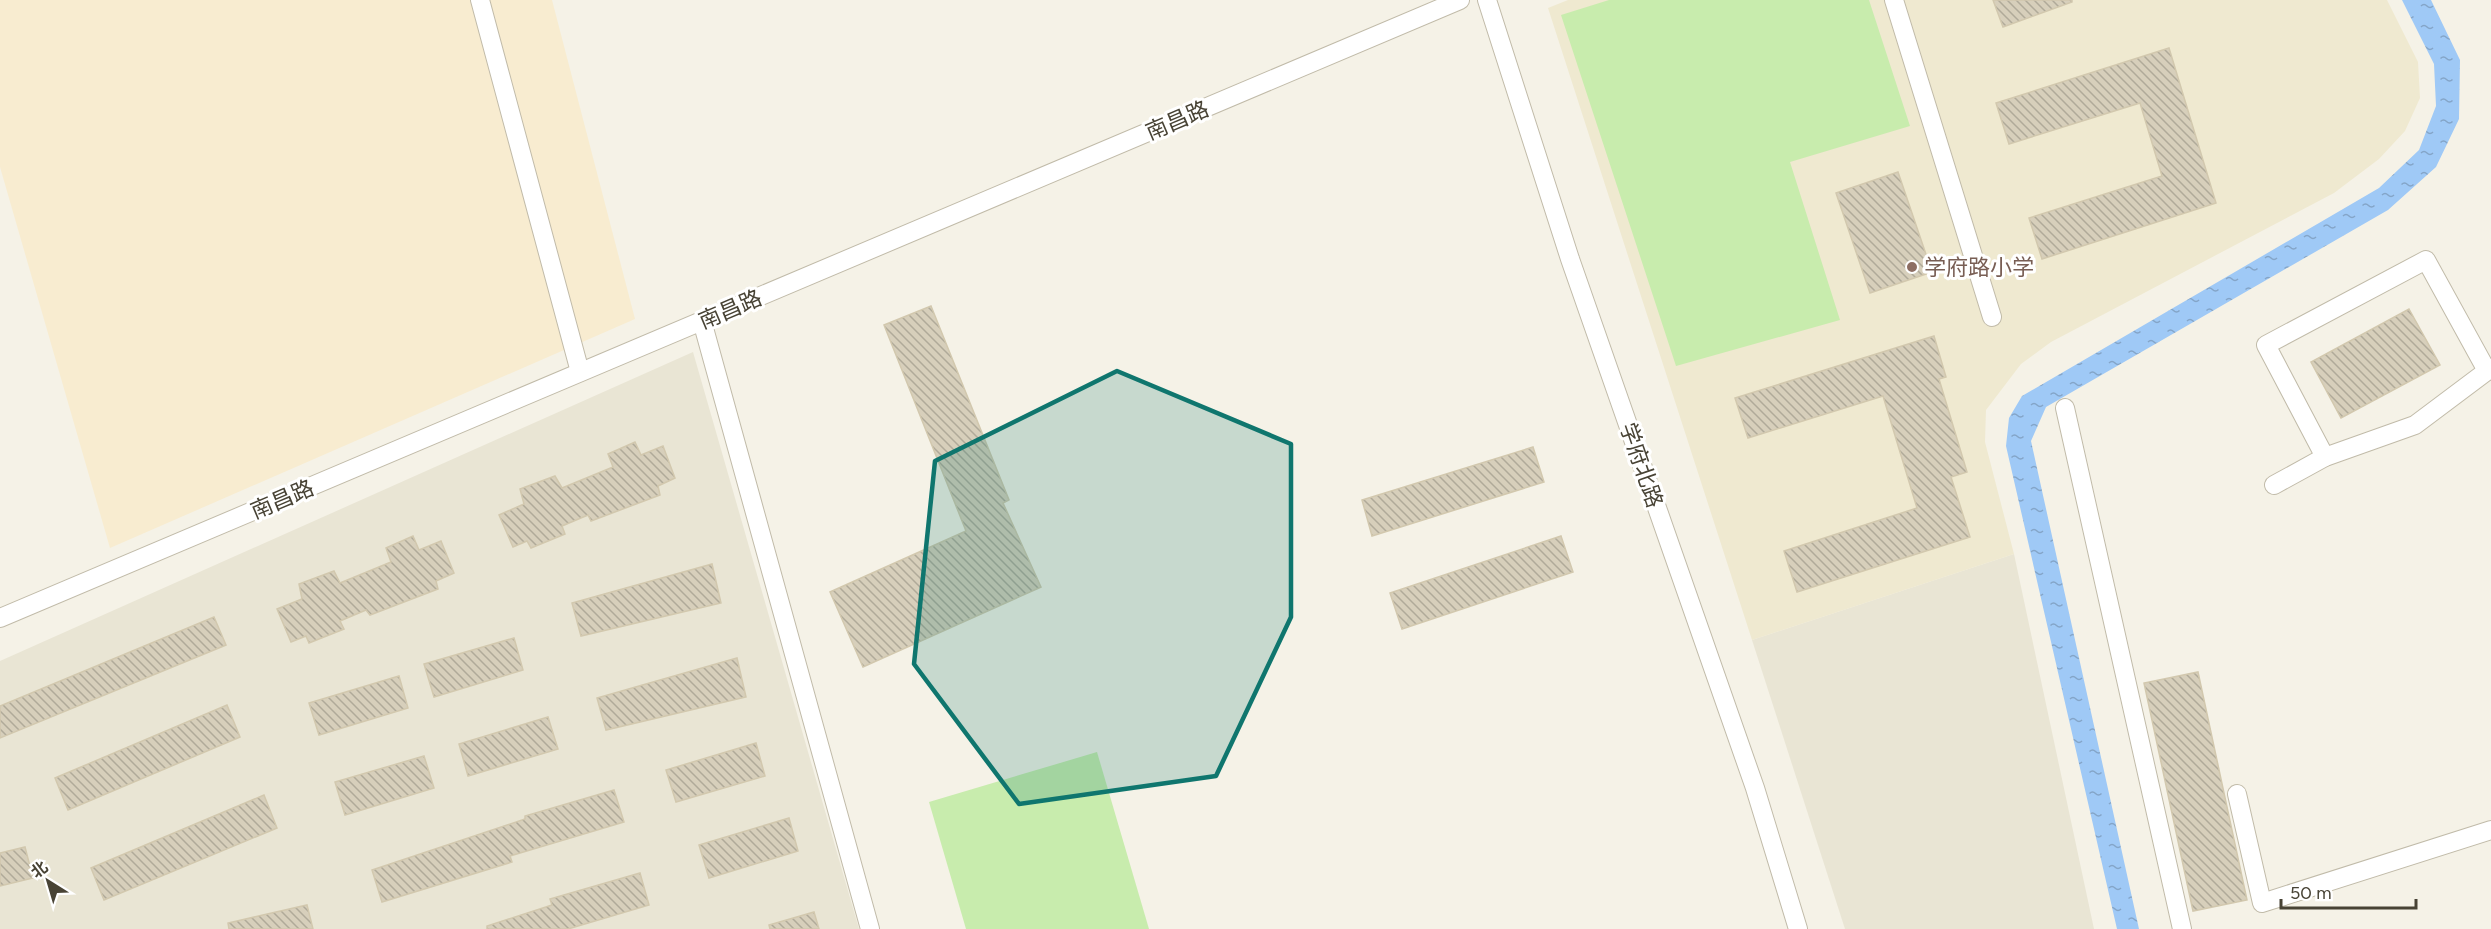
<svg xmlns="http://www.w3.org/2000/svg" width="2491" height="929" font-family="Figtree,'Noto Sans SC',sans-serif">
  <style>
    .residential { fill: #e9e5d4 }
    .commercial { fill: #f8ecd0 }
    .education { fill: #efe9d0 }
    .pitch { fill: #c8ecad }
    .water { fill: url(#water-ripples) }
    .building { fill: url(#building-back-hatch); stroke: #d2c8ae; stroke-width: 1.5 }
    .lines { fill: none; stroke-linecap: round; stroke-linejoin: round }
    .minor-casing { stroke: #c1bba9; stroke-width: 20 }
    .minor { stroke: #fff; stroke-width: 18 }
    .marked { fill: #0f766e; fill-opacity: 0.2; stroke: #0f766e; stroke-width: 4.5; stroke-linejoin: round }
    .education-dot { fill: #8d6e63; stroke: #fff; stroke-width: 2 }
    .labels { text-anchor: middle; stroke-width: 6; stroke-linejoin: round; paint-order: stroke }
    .street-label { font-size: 22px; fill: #484335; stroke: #fff }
    .education-label { font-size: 22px; fill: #785e54; stroke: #fff; text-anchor: start }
  </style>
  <defs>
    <pattern id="water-ripples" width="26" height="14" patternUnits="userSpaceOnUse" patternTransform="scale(1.5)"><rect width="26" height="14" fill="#9fc9f6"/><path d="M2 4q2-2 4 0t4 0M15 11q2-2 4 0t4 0" fill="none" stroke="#84a5c8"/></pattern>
    <pattern id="building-back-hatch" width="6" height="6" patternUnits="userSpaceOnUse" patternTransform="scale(1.5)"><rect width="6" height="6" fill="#d7cfbb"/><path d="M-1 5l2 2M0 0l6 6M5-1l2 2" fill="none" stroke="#b0aa99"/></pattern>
  </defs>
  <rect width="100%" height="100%" fill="#f5f2e7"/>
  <g class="residential">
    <path d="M693 352 859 929H0V661Z"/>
    <path d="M2014 554 2094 929H1845L1752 640Z"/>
  </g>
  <path class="commercial" d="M0 0H552L635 319 110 548 0 167Z"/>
  <path class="education" d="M1568 0H2387L2418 62 2420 98 2405 131 2379 159 2334 193 2051 342 2021 364 1986 410 1985 442 2014 554 1752 640 1548 8Z"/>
  <g class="pitch">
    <path d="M1609 0H1869L1910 126 1790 162 1840 320 1676 366 1561 15Z"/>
    <path d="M1097 752 1149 929H966L929 802Z"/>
  </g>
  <path class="water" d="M2402 0H2431L2460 60 2459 119 2436 167 2388 210 2046 407 2031 441 2139 929H2117L2006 446 2009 418 2022 396 2379 188 2419 150 2436 106 2434 64Z"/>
  <g class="building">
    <path d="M1993 0H2072V2L2003 27Z"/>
    <path d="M2169 48 2216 203 2042 259 2029 218 2162 176 2140 103 2009 144 1996 103Z"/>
    <path d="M1898 172 1932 272 1870 293 1836 193Z"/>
    <path d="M931 306 1009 500 1003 503 1041 587 863 667 830 592 966 531 884 325Z"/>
    <path d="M2409 309 2440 365 2341 418 2311 362Z"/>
    <path d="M1934 336 1946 377 1939 379 1967 472 1951 477 1970 537 1797 592 1784 551 1917 508 1883 396 1748 438 1735 398Z"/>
    <path d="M635 442 641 455 663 446 675 478 658 486 660 495 591 521 588 515 562 526 565 534 531 548 527 541 513 547 499 515 524 504 520 489 555 476 562 488 613 467 608 454Z"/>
    <path d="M1533 447 1544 482 1372 536 1362 500Z"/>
    <path d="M413 536 419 550 441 541 454 573 436 581 438 589 370 615 366 610 340 621 344 629 309 643 306 636 291 642 277 609 302 599 299 584 334 571 340 583 391 562 386 548Z"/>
    <path d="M1561 536 1573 572 1402 629 1390 593Z"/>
    <path d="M712 564 721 603 581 636 572 603Z"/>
    <path d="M214 617 226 645 0 738V706Z"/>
    <path d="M514 638 523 670 434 697 424 664Z"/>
    <path d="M737 658 746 697 606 730 597 698Z"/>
    <path d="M2198 672 2247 900 2193 911 2144 683Z"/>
    <path d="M399 676 408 708 319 735 309 703Z"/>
    <path d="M227 705 240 737 68 810 55 778Z"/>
    <path d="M548 717 558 749 468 776 459 744Z"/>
    <path d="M756 743 765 776 676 802 666 770Z"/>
    <path d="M424 756 434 788 345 815 335 782Z"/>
    <path d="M614 790 624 822 510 856 512 862 382 902 372 870 525 819V816Z"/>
    <path d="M264 795 277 828 104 900 91 868Z"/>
    <path d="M789 818 798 851 709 878 699 845Z"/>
    <path d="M25 847 33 878 0 886V853Z"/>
    <path d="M640 873 649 905 568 929H487V926L552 905 550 899Z"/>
    <path d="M307 905 313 929H229L228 923Z"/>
    <path d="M814 912 819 929H770L769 925Z"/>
  </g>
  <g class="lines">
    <defs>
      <g id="minor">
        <path d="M480 0 580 372"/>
        <path d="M1487 0 1570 259 1755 788 1798 929"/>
        <path d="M1894 0 1992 317"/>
        <path d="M702 321 870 929"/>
        <path d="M2065 408 2182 929"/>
        <path d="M2325 457 2266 345 2426 260 2487 371"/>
        <path d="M2274 485 2325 457 2415 425 2491 368"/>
        <path d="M0 618 1460 0"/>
        <path d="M2237 794 2262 903 2491 830"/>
      </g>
    </defs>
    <use href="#minor" class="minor-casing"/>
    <use href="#minor" class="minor"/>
  </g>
  <path class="marked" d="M1117 371 1291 444V617L1216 776 1019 804 914 664 935 461Z"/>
  <circle class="education-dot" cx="1912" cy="267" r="6"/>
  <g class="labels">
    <g class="street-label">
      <text transform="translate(1177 120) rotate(-23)" y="8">南昌路</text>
      <text transform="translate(730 309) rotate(-23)" y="8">南昌路</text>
      <text transform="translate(1642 465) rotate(71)" y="8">学府北路</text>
      <text transform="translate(282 499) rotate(-23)" y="8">南昌路</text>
    </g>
    <g class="education-label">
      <text x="1924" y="275">学府路小学</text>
    </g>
  </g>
  <g transform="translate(48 881) rotate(323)" stroke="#ffffff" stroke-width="4.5" paint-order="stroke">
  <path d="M0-4.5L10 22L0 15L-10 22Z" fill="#484335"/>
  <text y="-9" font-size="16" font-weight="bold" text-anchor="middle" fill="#484335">北</text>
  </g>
  <path d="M2281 899v9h135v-9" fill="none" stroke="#484335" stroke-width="3"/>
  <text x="2290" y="899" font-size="18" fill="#484335" stroke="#ffffff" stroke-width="4.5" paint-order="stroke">50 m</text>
</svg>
